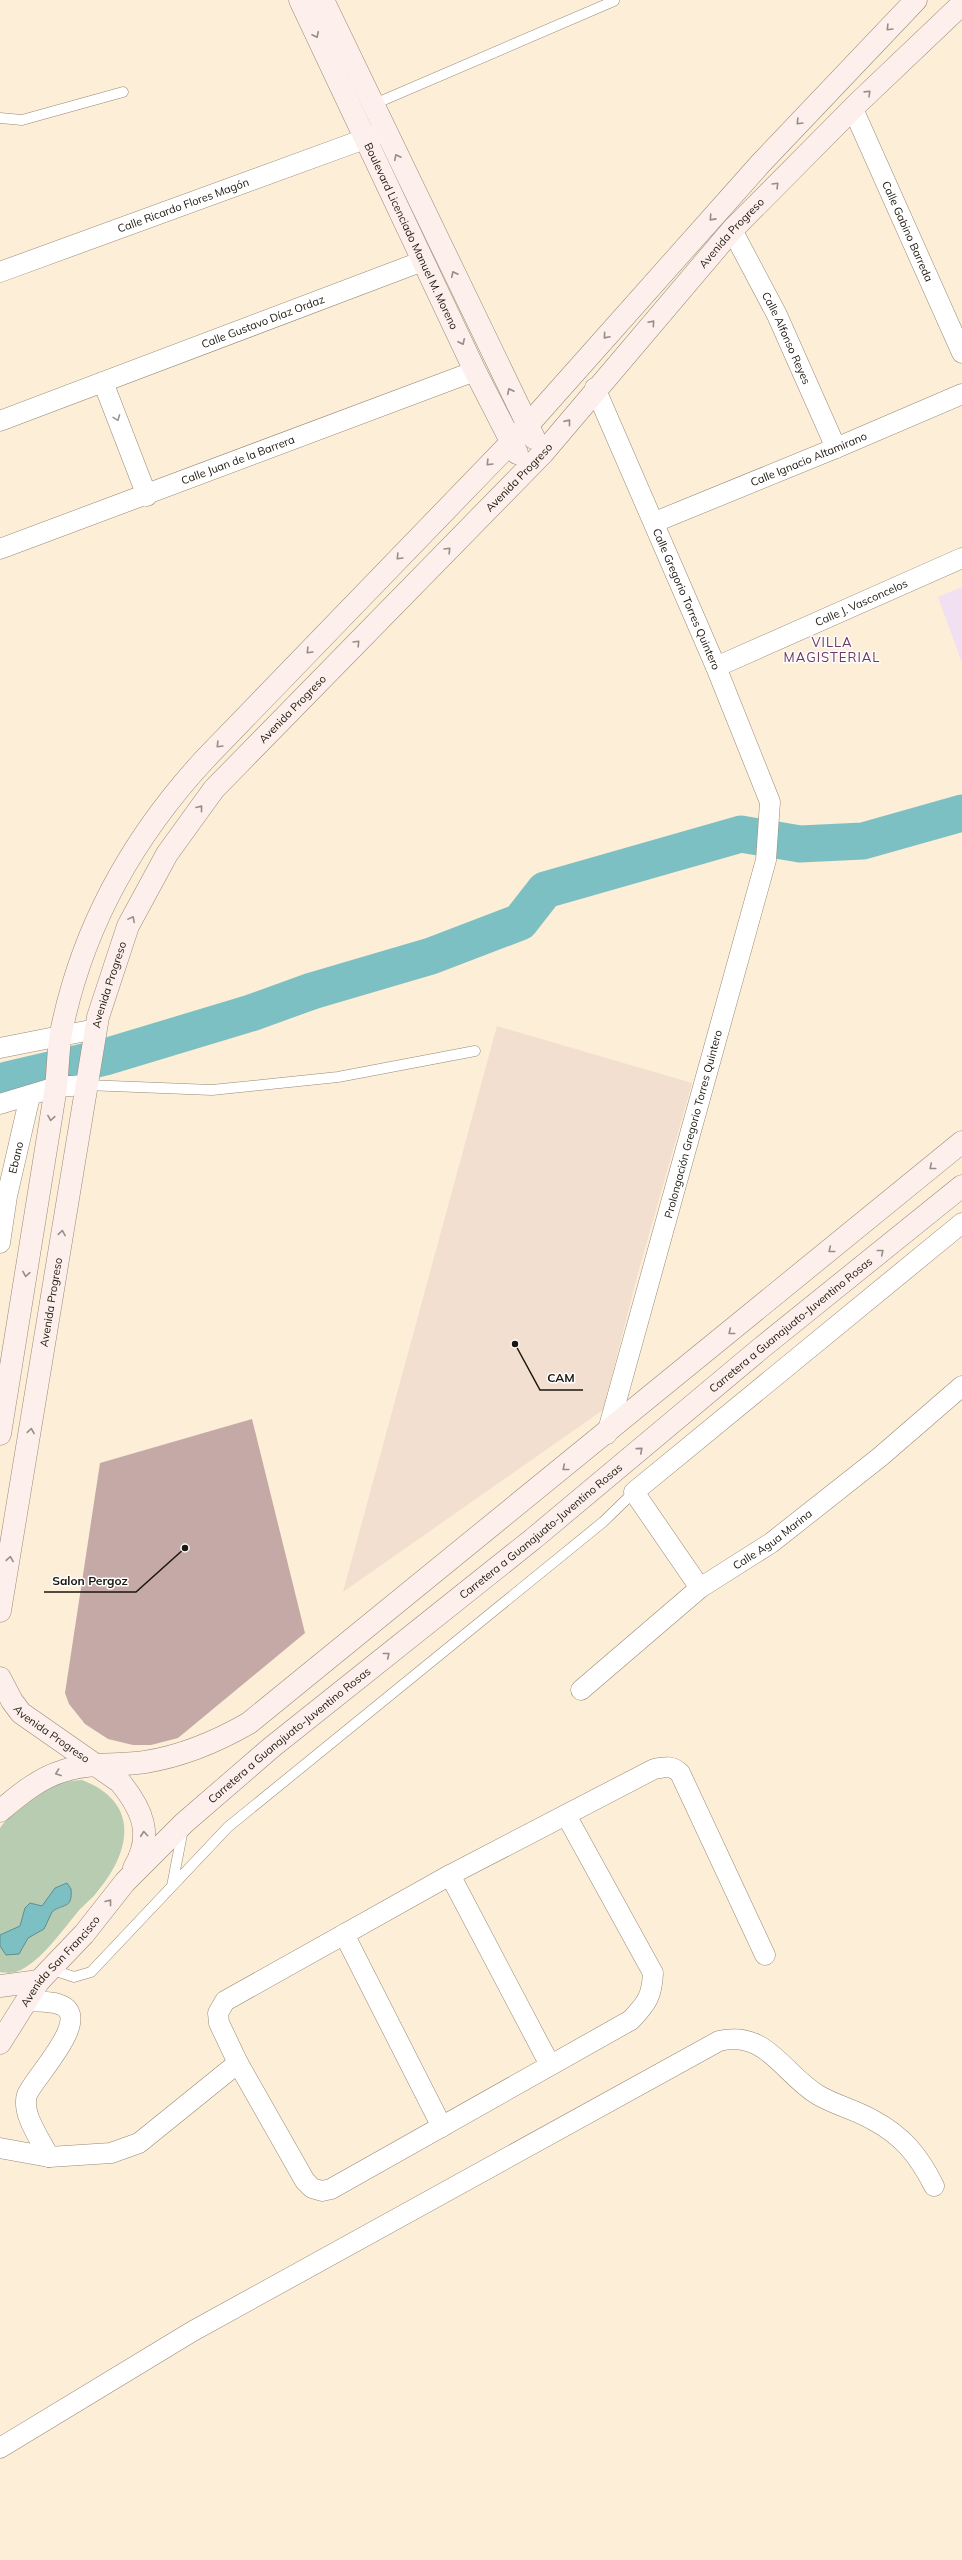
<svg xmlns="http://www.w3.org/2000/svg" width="962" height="2560" font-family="Mulish,sans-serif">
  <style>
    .education { fill: #f2dfcf }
    .medical { fill: #f1e0f2 }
    .green { fill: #b8ccb2 }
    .water { fill: #7dc0c3; stroke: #608d8d }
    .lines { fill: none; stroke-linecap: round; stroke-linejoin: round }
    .stream { stroke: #608d8d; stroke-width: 6 }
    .river { stroke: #7dc0c3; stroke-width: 37 }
    .building { fill: #c5a9a7 }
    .lane-casing { stroke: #968975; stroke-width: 11 }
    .street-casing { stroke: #968975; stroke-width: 21 }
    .secondary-casing { stroke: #968975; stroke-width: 23 }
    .lane { stroke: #fff; stroke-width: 10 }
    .street { stroke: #fff; stroke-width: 20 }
    .secondary { stroke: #fdefeb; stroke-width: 22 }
    .oneway { stroke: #978d88 }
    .oneway2 { stroke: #989693 }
    .labels { text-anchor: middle; stroke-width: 3; stroke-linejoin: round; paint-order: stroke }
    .street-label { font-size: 11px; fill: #1b160e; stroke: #fefefe }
    .quarter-label { font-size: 13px; letter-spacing: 1px; fill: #6e3866; stroke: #fefefe }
    .leader { fill: none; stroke: #1b160e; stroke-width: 1.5 }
    .callout-dot { fill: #1b160e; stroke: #fefefe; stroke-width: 1.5 }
    .callout-label { font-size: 12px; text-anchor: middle; font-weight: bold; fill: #1b160e; stroke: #fefefe; stroke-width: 3; stroke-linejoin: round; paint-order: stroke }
  </style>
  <rect width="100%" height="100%" fill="#fdeed8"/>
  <path class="education" d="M497 1026 692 1083 637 1277 603 1410 343 1592Z"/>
  <path class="medical" d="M962 587V663L938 597Z"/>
  <path class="green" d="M82 1780C140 1802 132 1851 97 1892 91 1900 82 1906 76 1914 61 1932 45 1955 26 1967 16 1973 11 1974 0 1972V1828C21 1799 46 1782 82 1780Z"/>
  <path class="water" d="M67 1883 71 1889C73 1910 62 1903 52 1912L44 1929 28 1938 19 1954 6 1955 0 1946V1935L20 1926 25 1908 30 1903 42 1906 55 1888Z"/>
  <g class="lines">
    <path class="stream" d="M0 1082 7 1080"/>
    <path class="river" d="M7 1080 105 1057 251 1013 312 991 431 956 520 922 545 890 741 834 800 844 863 841 962 813"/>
  </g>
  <path class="building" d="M252 1419 305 1633 178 1738 151 1745H133L108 1739 85 1724 69 1704 65 1693 100 1463Z"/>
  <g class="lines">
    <defs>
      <g id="lane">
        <path d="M372 105 614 1"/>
        <path d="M0 118 22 120 123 92"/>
        <path d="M86 1085 212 1090 338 1077 475 1051"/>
        <path d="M172 1886 183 1829"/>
        <path d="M53 1970 74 1977 91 1972 228 1827 603 1522 634 1492"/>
      </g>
      <g id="street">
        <path id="s1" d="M853 109 962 353"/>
        <path id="s2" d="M732 230 777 315 836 448"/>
        <path id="s3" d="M0 272 381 133"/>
        <path d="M103 382 147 496"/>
        <path id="s4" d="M595 388 716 667 770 802 766 860 607 1434"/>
        <path id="s5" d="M0 421 423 261"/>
        <path id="s6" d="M655 522 836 448 962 394"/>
        <path id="s7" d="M0 549 475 371"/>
        <path id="s8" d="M716 667 962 558"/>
        <path d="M0 1048 96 1029"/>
        <path d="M0 1104 56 1087 85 1085"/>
        <path id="s9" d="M0 1243 7 1196 30 1096"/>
        <path d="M700 1588 634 1492 962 1223"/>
        <path id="s10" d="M581 1690 700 1588 771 1543 880 1457 962 1386"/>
        <path d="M566 1815 653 1973C652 1996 647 2003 631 2020L331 2189 322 2191 312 2188 305 2181 238 2063 219 2023 218 2013 225 2001 450 1875 654 1769C665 1767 672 1765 680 1773L765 1955"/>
        <path d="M450 1875 550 2065"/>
        <path d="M344 1934 442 2127"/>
        <path d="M28 2001C37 2002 49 2001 58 2004 97 2015 33 2078 27 2095 21 2114 41 2140 49 2157"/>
        <path d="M0 2148 49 2157 111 2153 139 2143 238 2063"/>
        <path d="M0 2448 193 2331 719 2041C767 2030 782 2073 818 2095 835 2105 856 2110 873 2120 903 2136 919 2156 934 2186"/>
      </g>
      <g id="secondary">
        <path id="s11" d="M300 0 475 371 517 453"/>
        <path d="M323 0 534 438"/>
        <path d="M0 1434 56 1087C58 1069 58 1050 61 1033 82 927 133 837 205 759L527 426 761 163 916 0"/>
        <path id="s12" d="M0 1611 98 1017 128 926 167 854 214 789 543 453 732 230 858 103 962 4"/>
        <path id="s13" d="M0 1678 12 1701 21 1713 120 1782C142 1809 154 1835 134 1868"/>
        <path d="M0 1811C19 1795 39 1778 63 1771 90 1762 118 1766 145 1762 183 1756 216 1742 249 1723L962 1142"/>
        <path d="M0 1986 39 1981"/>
        <path id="s14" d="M0 2043 39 1981 84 1934 125 1882 184 1823 272 1747 533 1539 760 1349 962 1186"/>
      </g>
    </defs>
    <use href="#lane" class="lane-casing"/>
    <use href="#street" class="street-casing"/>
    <use href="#secondary" class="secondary-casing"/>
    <use href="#lane" class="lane"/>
    <use href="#street" class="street"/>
    <use href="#secondary" class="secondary"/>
  </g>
  <defs><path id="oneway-chevron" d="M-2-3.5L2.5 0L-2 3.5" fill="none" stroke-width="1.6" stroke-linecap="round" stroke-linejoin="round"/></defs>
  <g class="oneway">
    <use href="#oneway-chevron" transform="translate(889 28) rotate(134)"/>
    <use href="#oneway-chevron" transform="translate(316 35) rotate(64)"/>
    <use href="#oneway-chevron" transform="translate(868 93) rotate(-44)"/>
    <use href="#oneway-chevron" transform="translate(799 122) rotate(134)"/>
    <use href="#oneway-chevron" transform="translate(397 157) rotate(-116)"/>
    <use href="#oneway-chevron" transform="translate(776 185) rotate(-45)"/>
    <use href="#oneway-chevron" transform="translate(712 218) rotate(132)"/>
    <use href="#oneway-chevron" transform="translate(454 274) rotate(-116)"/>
    <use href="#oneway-chevron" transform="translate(652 323) rotate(-49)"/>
    <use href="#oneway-chevron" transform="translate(606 336) rotate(131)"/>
    <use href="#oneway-chevron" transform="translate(462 342) rotate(65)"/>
    <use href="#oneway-chevron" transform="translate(510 391) rotate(-116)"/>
    <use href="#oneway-chevron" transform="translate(568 422) rotate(-51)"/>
    <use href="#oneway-chevron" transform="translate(489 463) rotate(134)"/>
    <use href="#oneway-chevron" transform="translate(448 550) rotate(-46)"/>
    <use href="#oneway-chevron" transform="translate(399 557) rotate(134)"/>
    <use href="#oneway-chevron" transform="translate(357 643) rotate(-46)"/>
    <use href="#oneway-chevron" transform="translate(309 651) rotate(134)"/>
    <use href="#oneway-chevron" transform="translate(219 745) rotate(134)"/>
    <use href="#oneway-chevron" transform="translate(200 808) rotate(-52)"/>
    <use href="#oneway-chevron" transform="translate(132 919) rotate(-62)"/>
    <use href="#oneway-chevron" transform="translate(51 1118) rotate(99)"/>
    <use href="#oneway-chevron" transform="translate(932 1167) rotate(141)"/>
    <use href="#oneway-chevron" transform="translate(62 1233) rotate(-81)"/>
    <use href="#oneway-chevron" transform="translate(831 1250) rotate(141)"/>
    <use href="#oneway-chevron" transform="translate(881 1252) rotate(-39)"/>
    <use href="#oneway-chevron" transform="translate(26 1274) rotate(99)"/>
    <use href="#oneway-chevron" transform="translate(731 1332) rotate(141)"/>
    <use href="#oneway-chevron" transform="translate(31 1431) rotate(-81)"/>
    <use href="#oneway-chevron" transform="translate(640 1450) rotate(-40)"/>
    <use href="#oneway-chevron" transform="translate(565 1468) rotate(141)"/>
    <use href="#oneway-chevron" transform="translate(10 1559) rotate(-81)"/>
    <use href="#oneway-chevron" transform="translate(387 1655) rotate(-39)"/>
    <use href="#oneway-chevron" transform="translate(58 1773) rotate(160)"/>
    <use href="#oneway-chevron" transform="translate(144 1834) rotate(-95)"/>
    <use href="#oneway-chevron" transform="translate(109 1902) rotate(-52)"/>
  </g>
  <use class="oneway2" href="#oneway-chevron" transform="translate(117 418) rotate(69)"/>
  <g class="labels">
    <g class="street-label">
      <text dy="4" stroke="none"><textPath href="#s3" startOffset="195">Calle Ricardo Flores Magón</textPath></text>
      <text dy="4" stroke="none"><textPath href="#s1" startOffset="134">Calle Gabino Barreda</textPath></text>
      <text dy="4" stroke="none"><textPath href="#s12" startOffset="1620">Avenida Progreso</textPath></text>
      <text dy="4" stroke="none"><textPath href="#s11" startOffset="261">Boulevard Licenciado Manuel M. Moreno</textPath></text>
      <text dy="4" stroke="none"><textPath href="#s5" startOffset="281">Calle Gustavo Díaz Ordaz</textPath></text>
      <text dy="4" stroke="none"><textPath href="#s2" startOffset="121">Calle Alfonso Reyes</textPath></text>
      <text dy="4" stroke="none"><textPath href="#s6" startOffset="166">Calle Ignacio Altamirano</textPath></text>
      <text dy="4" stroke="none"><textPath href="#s7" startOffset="254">Calle Juan de la Barrera</textPath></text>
      <text dy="4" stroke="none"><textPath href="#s12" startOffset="1296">Avenida Progreso</textPath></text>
      <text dy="4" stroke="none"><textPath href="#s4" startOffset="230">Calle Gregorio Torres Quintero</textPath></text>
      <text dy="4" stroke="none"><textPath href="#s8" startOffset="159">Calle J. Vasconcelos</textPath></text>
      <text dy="4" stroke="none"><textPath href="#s12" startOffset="972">Avenida Progreso</textPath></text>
      <text dy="4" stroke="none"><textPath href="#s12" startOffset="636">Avenida Progreso</textPath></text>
      <text transform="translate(693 1124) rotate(-75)" y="4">Prolongación Gregorio Torres Quintero</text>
      <text dy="4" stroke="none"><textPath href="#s9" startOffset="87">Ebano</textPath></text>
      <text dy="4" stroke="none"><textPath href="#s12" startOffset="313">Avenida Progreso</textPath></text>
      <text dy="4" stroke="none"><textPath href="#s14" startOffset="1073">Carretera a Guanajuato-Juventino Rosas</textPath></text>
      <text dy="4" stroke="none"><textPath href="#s14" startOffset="749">Carretera a Guanajuato-Juventino Rosas</textPath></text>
      <text dy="4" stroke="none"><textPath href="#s10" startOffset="244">Calle Agua Marina</textPath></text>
      <text dy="4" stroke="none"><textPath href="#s13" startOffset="78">Avenida Progreso</textPath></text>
      <text dy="4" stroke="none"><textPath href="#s14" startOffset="425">Carretera a Guanajuato-Juventino Rosas</textPath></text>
      <text dy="4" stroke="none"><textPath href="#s14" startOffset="102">Avenida San Francisco</textPath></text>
    </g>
    <g class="quarter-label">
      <text x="832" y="647">VILLA<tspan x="832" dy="15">MAGISTERIAL</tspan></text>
    </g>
  </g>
  <path class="leader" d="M515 1344L540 1390H583M185 1548L136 1592H44"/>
  <g class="callout-dot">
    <circle cx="515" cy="1344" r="4"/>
    <circle cx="185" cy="1548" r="4"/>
  </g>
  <g class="callout-label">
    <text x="561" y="1382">CAM</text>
    <text x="90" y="1585">Salon Pergoz</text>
  </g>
</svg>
